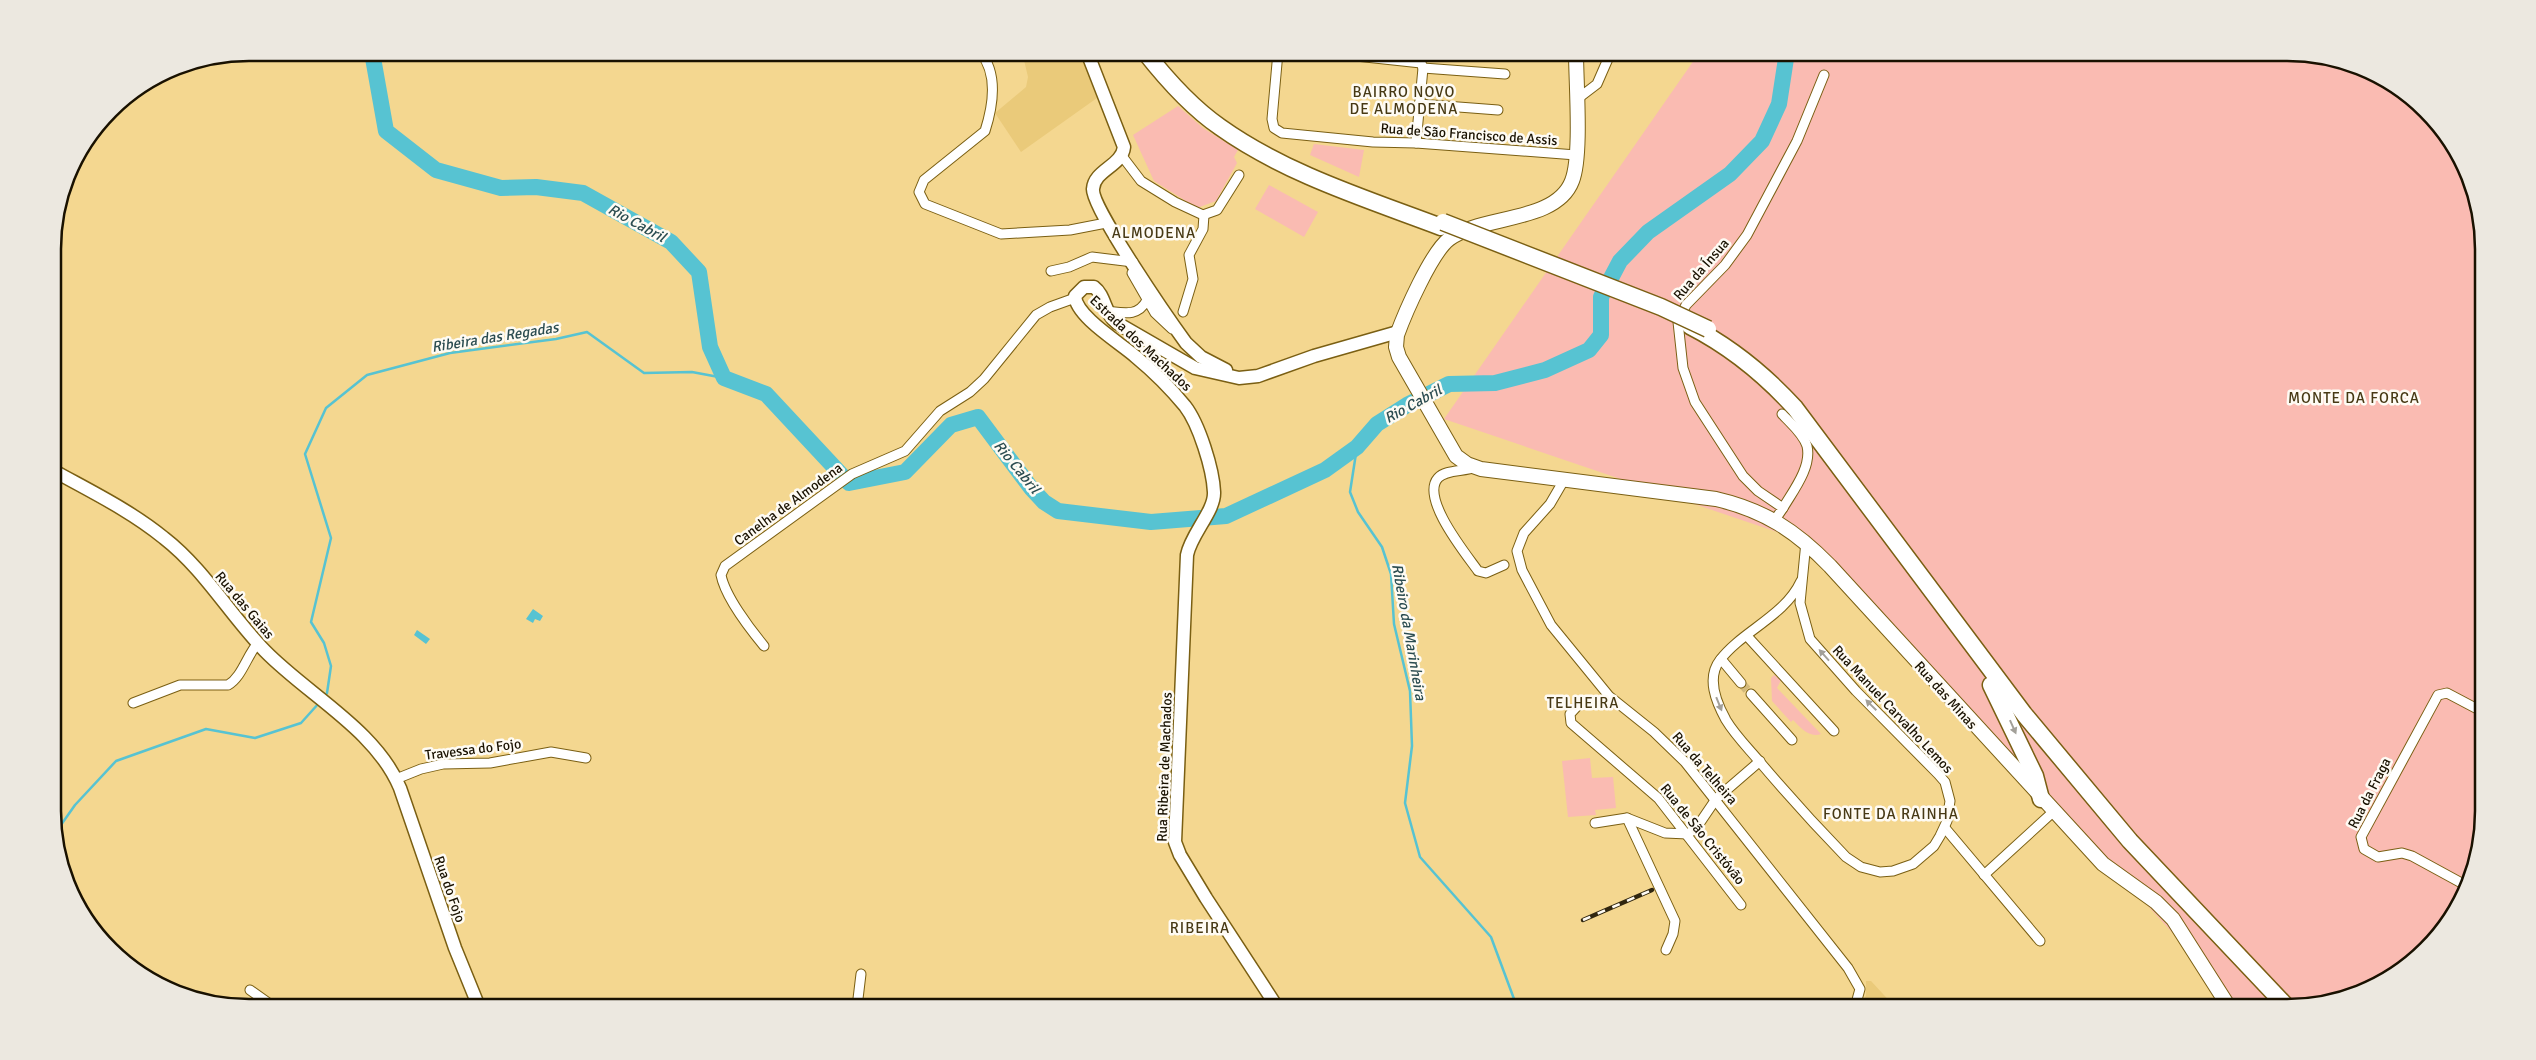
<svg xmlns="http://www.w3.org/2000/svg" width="2536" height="1060" font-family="Signika,sans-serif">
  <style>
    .built { fill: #eaca7a }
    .green { fill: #fabbb2 }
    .water { fill: #57c3d2 }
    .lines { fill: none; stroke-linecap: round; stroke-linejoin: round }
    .stream { stroke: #57c3d2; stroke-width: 2.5 }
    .river { stroke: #57c3d2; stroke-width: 16 }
    .street-tunnel { stroke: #d3b97a; stroke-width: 9; stroke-dasharray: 9 4.5; stroke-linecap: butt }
    .street-casing { stroke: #7a5f13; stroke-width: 11 }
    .secondary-casing { stroke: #7a5f13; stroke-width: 15 }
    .primary-casing { stroke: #7a5f13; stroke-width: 16 }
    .highway-casing { stroke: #7a5f13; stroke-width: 19 }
    .street { stroke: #fff; stroke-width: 9 }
    .secondary { stroke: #fff; stroke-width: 12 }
    .primary { stroke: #fff; stroke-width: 14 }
    .highway { stroke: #fff; stroke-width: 16 }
    .rail-casing { stroke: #30260f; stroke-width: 4.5 }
    .rail { stroke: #fefbf4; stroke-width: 2.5; stroke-dasharray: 8; stroke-linecap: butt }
    .highway-bridge-casing { stroke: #7a5f13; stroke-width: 19; stroke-linecap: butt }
    .highway-bridge { stroke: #fff; stroke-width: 16 }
    .oneway { fill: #a3a099 }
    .labels { text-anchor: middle; stroke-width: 5; stroke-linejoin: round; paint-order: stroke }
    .street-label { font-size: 14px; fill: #191100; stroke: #fefbf4 }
    .neighbourhood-label { font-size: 15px; letter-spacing: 1px; fill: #473914; stroke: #fefbf4 }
    .water-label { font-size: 15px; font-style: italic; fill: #2b4c50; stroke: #fefbf4 }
    .rim { fill: none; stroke: #191100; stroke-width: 2.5 }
  </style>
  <rect width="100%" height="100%" fill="#f4d790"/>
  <g class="built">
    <path d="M1031 52 1080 53 1097 98 1021 152 995 113 1026 87 1028 77 1024 60Z"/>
    <path d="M1866 981H1871L1895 1007H1861L1866 995Z"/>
  </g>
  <g class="green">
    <path d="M2287 52 2351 63 2397 86 2443 129 2468 173 2482 223 2483 811 2473 875 2443 930 2406 967 2351 997 2300 1007H2240L1821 547 1444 419 1699 53Z"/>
    <path d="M1178 106 1203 128 1238 150 1234 157 1237 163 1216 201 1197 208 1154 181 1133 135Z"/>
    <path d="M1314 144 1364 150 1359 177 1310 155Z"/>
    <path d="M1269 185 1318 212 1304 237 1255 209Z"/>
    <path d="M1774 675 1781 680 1777 688 1821 734C1809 738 1801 728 1793 720L1791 722 1772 701 1771 678Z"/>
    <path d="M1590 758 1592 778 1613 777 1616 808 1595 810 1596 815 1568 817 1562 761Z"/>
  </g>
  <g class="water">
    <path d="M533 609 543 616 540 621 535 619 533 623 526 619Z"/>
    <path d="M417 630 430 639 426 644 414 635Z"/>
  </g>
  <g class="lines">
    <g class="stream">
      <path d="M1357 447 1350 492 1358 512 1382 547 1391 574 1394 624 1410 691 1412 746 1405 803 1420 857 1491 937 1517 1007"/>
      <path d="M324 697 327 693 331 666 324 643 311 622 331 538 305 454 326 408 367 375 450 353 556 339 587 332 644 373 692 372 724 378"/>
      <path d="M56 832 75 805 116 761 206 729 255 738 301 723 319 703"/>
    </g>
    <path class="river" d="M370 52 373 58 386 131 436 170 501 188 536 187 583 193 671 242 699 272 710 347 724 378 766 394 849 483 905 472 951 425 978 417 1031 488 1044 502 1058 511 1151 522 1226 516 1325 470 1357 447 1377 424 1407 405 1449 384 1495 383 1545 370 1589 350 1601 335V297L1620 261 1648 232 1730 174 1762 141 1779 104 1787 52"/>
    <path class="street-tunnel" d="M1741 683 1751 694"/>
    <defs>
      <g id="street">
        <path d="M980 52C998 73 993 106 985 131L924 180 919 192 925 204 1001 234 1070 230 1106 223"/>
        <path d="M1278 52 1272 119 1274 128 1282 133 1373 142 1416 143 1576 155"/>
        <path d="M1319 52 1421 63 1423 68 1416 143"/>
        <path d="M1423 68 1505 74"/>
        <path d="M1576 100 1597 84 1611 52"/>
        <path d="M1419 104 1498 110"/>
        <path d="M1122 156 1141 181 1175 202 1203 215 1217 210 1239 175"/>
        <path d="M1051 271 1069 267 1092 257 1133 262"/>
        <path d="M1132 273 1155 313 1172 329"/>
        <path d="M1107 311C1124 313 1138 317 1147 300"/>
        <path d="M1183 312 1193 279 1189 255 1203 229 1204 215"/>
        <path d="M1782 414C1790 423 1803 433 1807 446 1812 467 1793 491 1783 508"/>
        <path d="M1475 467C1465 472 1446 469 1438 478 1420 498 1466 554 1478 571L1486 573 1504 565"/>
        <path d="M1564 480 1550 504 1524 533 1517 551 1522 570 1551 625 1609 696 1654 732 1685 762 1848 968 1860 989 1855 1007"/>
        <path d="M1774 521 1783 508 1758 491 1743 476 1695 402 1683 368 1678 322 1686 305 1725 265 1747 235 1797 141 1824 75"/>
        <path d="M1801 581C1785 616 1742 631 1720 660 1706 678 1716 702 1726 720 1735 735 1748 748 1759 761 1787 794 1816 826 1846 857L1861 867 1880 872 1893 871 1913 864 1934 846 1940 836 1947 821 1950 801 1945 782 1938 774 1856 691 1810 639 1800 603 1806 542"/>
        <path d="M1747 636 1834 731"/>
        <path d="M764 646C750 629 725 596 721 575L725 566 852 474 905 451 940 411 970 392 984 379 1036 315 1050 307 1075 298"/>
        <path d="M1721 659 1741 683"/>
        <path d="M1751 694 1792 740"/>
        <path d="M1582 701 1570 714 1571 723 1658 798 1741 905"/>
        <path d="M133 703 180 685H228C242 677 247 655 258 643"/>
        <path d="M396 779 421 769 443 764 490 763 551 752 586 758"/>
        <path d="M1627 818 1675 921 1673 934 1666 950"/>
        <path d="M1595 823 1627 818 1665 833 1688 834 1697 827 1716 799 1760 761"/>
        <path d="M1945 828 2040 941"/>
        <path d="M1984 875 2053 812"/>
        <path d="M2467 886 2412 856 2402 853 2378 857 2364 849 2361 837 2438 695 2447 693 2483 712"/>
        <path d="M250 990 274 1007"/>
        <path d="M857 1007 861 974"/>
      </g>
      <g id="secondary">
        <path d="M1087 52 1124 147C1122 166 1094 170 1093 189 1091 207 1170 321 1186 343L1201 357 1226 370"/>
        <path d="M54 471C92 492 131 511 164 538 204 569 230 615 265 651 308 695 376 730 400 788L455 948 479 1007"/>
        <path d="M1277 1007 1206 898 1180 855 1175 842 1187 555C1191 534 1215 511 1214 492 1213 469 1199 424 1185 406 1171 389 1153 371 1136 357 1122 344 1076 317 1075 296L1084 287H1094C1106 296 1104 314 1117 323L1195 368 1239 378 1258 376 1314 356 1398 332"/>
      </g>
      <path id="primary" d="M1576 52C1576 83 1582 156 1572 181 1556 223 1481 215 1449 239 1431 253 1405 313 1397 335L1396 347 1399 357 1456 456 1467 464 1481 469 1716 499C1764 510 1796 531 1830 566L2103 864 2156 902 2173 919 2229 1007"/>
      <g id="highway">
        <path d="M1145 52C1167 80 1191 107 1220 127 1286 174 1367 199 1441 227"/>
        <path d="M1690 326C1729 346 1765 375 1795 408L2024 714 2130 841 2287 1007"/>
        <path d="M1991 685 2035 776 2041 799"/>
      </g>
    </defs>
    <use href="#street" class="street-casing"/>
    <use href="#secondary" class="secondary-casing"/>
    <use href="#primary" class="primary-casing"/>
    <use href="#highway" class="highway-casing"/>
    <use href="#street" class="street"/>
    <use href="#secondary" class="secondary"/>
    <use href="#primary" class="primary"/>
    <use href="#highway" class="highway"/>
    <defs>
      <path id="rail" d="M1583 920 1652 890"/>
    </defs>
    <use href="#rail" class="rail-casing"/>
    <use href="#rail" class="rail"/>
    <defs>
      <path id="highway-bridge" d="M1443 222 1661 307 1708 329"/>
    </defs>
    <use href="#highway-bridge" class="highway-bridge-casing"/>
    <use href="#highway-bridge" class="highway-bridge"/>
  </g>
  <defs><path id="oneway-solid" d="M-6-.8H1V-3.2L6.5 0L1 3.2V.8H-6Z" transform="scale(1.25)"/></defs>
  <g class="oneway">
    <use href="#oneway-solid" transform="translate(1824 655) rotate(-132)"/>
    <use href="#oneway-solid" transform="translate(1719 704) rotate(68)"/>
    <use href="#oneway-solid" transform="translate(1871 705) rotate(-135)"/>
    <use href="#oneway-solid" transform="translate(2013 727) rotate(66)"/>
  </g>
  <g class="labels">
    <g class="street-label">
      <text transform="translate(1469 134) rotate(4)" y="5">Rua de São Francisco de Assis</text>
      <text transform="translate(1701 269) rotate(-49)" y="5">Rua da Ínsua</text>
      <text transform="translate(1141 343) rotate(43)" y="5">Estrada dos Machados</text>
      <text transform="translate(788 504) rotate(-36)" y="5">Canelha de Almodena</text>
      <text transform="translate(245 605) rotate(50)" y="5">Rua das Gaias</text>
      <text transform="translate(1946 695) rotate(48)" y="5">Rua das Minas</text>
      <text transform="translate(1893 709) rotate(47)" y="5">Rua Manuel Carvalho Lemos</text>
      <text transform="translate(473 749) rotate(-7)" y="5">Travessa do Fojo</text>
      <text transform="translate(1164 767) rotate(-88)" y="5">Rua Ribeira de Machados</text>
      <text transform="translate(1705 768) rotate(49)" y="5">Rua da Telheira</text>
      <text transform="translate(2369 793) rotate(-63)" y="5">Rua da Fraga</text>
      <text transform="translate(1703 834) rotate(51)" y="5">Rua de São Cristóvão</text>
      <text transform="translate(450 889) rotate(71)" y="5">Rua do Fojo</text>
    </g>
    <g class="neighbourhood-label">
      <text x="1404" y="97">BAIRRO NOVO<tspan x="1404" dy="17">DE ALMODENA</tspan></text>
      <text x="1154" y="238">ALMODENA</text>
      <text x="2354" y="403">MONTE DA FORCA</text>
      <text x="1583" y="708">TELHEIRA</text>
      <text x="1891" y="819">FONTE DA RAINHA</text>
      <text x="1200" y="933">RIBEIRA</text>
    </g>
    <g class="water-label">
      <text transform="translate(637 223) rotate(29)" y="5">Rio Cabril</text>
      <text transform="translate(495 337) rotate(-9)" y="5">Ribeira das Regadas</text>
      <text transform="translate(1413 404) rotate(-29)" y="5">Rio Cabril</text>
      <text transform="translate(1017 467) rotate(51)" y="5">Rio Cabril</text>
      <text transform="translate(1409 632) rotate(80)" y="5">Ribeiro da Marinheira</text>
    </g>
  </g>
  <path d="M0 0H2536V1060H0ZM249 61H2287A188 188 0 0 1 2475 249V811A188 188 0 0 1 2287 999H249A188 188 0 0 1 61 811V249A188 188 0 0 1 249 61Z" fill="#ece8e0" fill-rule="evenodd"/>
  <path class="rim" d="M249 61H2287A188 188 0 0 1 2475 249V811A188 188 0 0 1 2287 999H249A188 188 0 0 1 61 811V249A188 188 0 0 1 249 61Z"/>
</svg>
